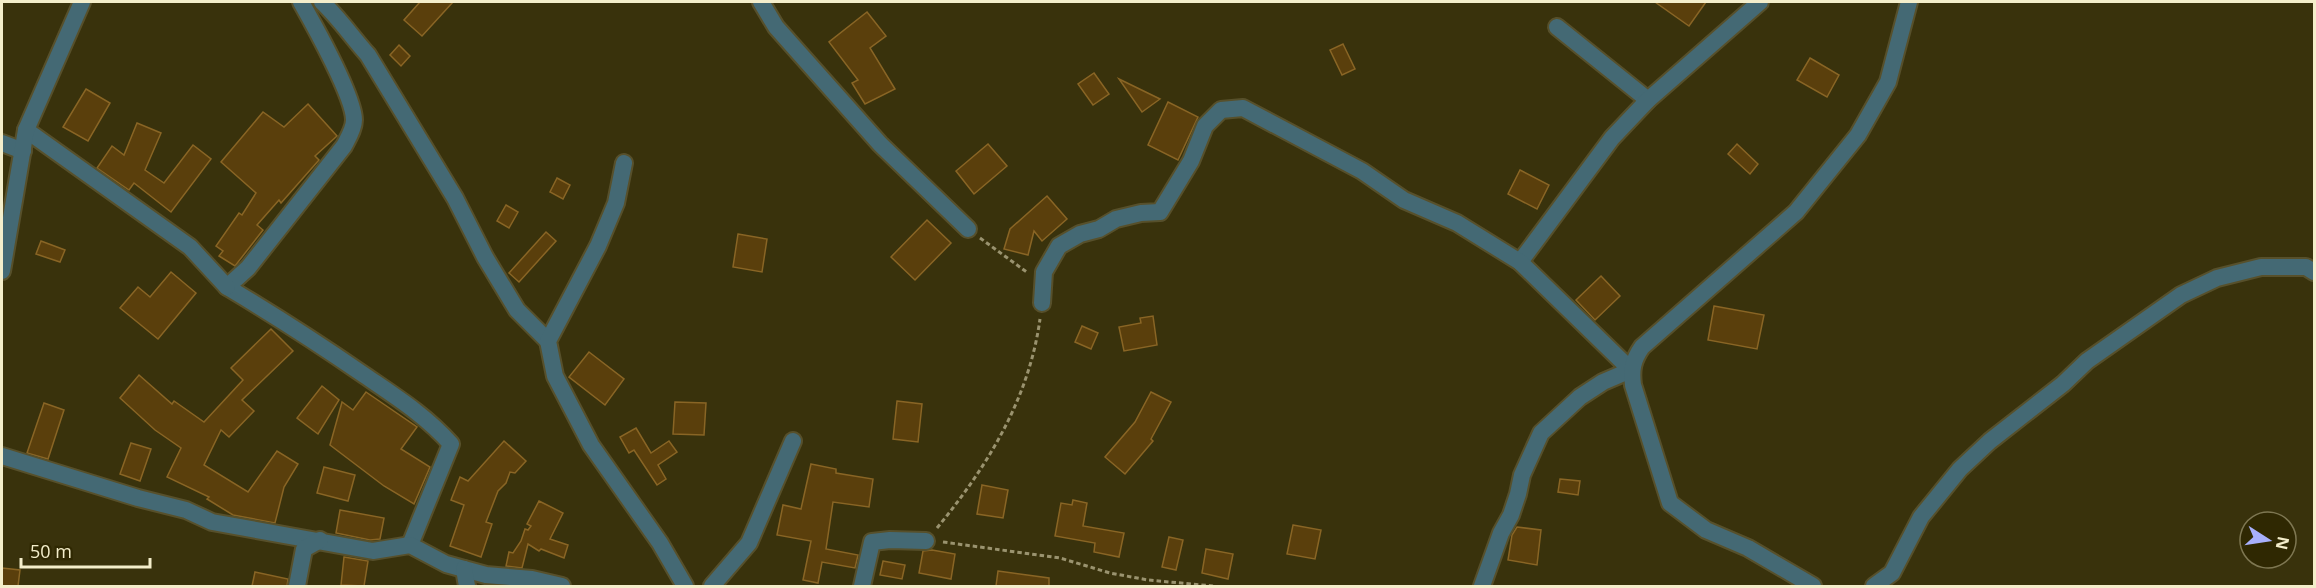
<svg xmlns="http://www.w3.org/2000/svg" width="2316" height="588" font-family="'Open Sans',sans-serif">
  <style>
    .building { fill: #5a3f0c; stroke: #896525; stroke-width: 1.5 }
    .lines { fill: none; stroke-linecap: round; stroke-linejoin: round }
    .minor-casing { stroke: #57502b; stroke-width: 20 }
    .path { stroke: #9a936f; stroke-width: 3; stroke-dasharray: 4.5 3; stroke-linecap: butt }
    .minor { stroke: #446974; stroke-width: 16 }
  </style>
  <rect width="100%" height="100%" fill="#39320c"/>
  <g class="building">
    <path d="M420 2H453L422 36 404 20Z"/>
    <path d="M1655 2H1706L1689 26Z"/>
    <path d="M867 12 886 36 870 48 895 89 865 104 852 83 858 80 829 42Z"/>
    <path d="M1343 44 1355 69 1342 75 1330 50Z"/>
    <path d="M399 45 410 56 401 66 390 55Z"/>
    <path d="M1810 58 1839 75 1827 97 1797 80Z"/>
    <path d="M1094 73 1109 94 1093 105 1078 84Z"/>
    <path d="M1119 79 1160 99 1142 112Z"/>
    <path d="M86 89 110 103 88 141 63 127Z"/>
    <path d="M1168 102 1198 117 1178 160 1148 145Z"/>
    <path d="M308 104 337 136 315 156 319 160 281 203 279 200 257 225 263 230 235 266 219 256 223 251 216 246 239 213 242 215 256 193 221 162 263 112 284 127Z"/>
    <path d="M137 123 161 133 145 170 164 183 193 145 211 159 171 212 134 183 129 190 97 168 112 146 124 155Z"/>
    <path d="M988 144 1007 166 974 194 956 171Z"/>
    <path d="M1737 144 1758 164 1750 174 1728 154Z"/>
    <path d="M1520 170 1549 185 1537 209 1508 194Z"/>
    <path d="M557 178 570 185 563 199 550 192Z"/>
    <path d="M1047 196 1067 219 1042 241 1034 231 1028 255 1004 249 1010 229Z"/>
    <path d="M506 205 518 212 509 228 497 221Z"/>
    <path d="M927 220 951 243 915 280 891 257Z"/>
    <path d="M546 232 556 241 519 282 509 273Z"/>
    <path d="M738 234 767 239 762 272 733 267Z"/>
    <path d="M41 241 65 250 60 262 36 254Z"/>
    <path d="M171 272 196 293 158 339 120 308 138 287 150 297Z"/>
    <path d="M1601 276 1620 296 1595 320 1576 300Z"/>
    <path d="M1714 306 1764 315 1757 349 1708 340Z"/>
    <path d="M1153 316 1157 345 1124 351 1119 327 1141 323 1140 318Z"/>
    <path d="M1082 326 1098 333 1091 349 1075 342Z"/>
    <path d="M271 329 293 351 242 400 254 411 229 437 221 430 204 465 248 492 277 451 298 464 284 487 275 523 233 515 207 499 209 497 167 477 181 448 155 430 120 398 139 375 172 404 174 401 204 422 243 380 231 368Z"/>
    <path d="M589 352 624 379 605 405 569 377Z"/>
    <path d="M322 386 339 400 318 434 297 418Z"/>
    <path d="M366 392 417 427 401 449 430 467 414 504 384 486 330 445 342 402 353 410Z"/>
    <path d="M1151 392 1171 402 1151 439 1153 441 1125 474 1105 457 1135 422Z"/>
    <path d="M897 401 922 404 918 442 893 439Z"/>
    <path d="M675 402 706 403 704 435 673 434Z"/>
    <path d="M44 403 64 410 48 459 27 453Z"/>
    <path d="M636 428 651 453 669 441 677 452 658 465 666 479 657 485 634 450 629 453 620 437Z"/>
    <path d="M504 441 526 461 515 473 510 472 506 483 498 491 486 522 492 524 481 557 450 546 464 505 451 500 460 477 468 481Z"/>
    <path d="M131 443 151 449 140 481 120 474Z"/>
    <path d="M811 464 836 469V473L873 479 869 507 833 502 826 549 858 555 855 568 822 562 818 583 803 580 811 541 777 535 783 505 801 509Z"/>
    <path d="M324 467 355 475 348 501 317 493Z"/>
    <path d="M1560 479 1580 481 1578 495 1558 492Z"/>
    <path d="M982 485 1008 490 1003 518 977 514Z"/>
    <path d="M1073 500 1087 503 1083 526 1124 533 1119 557 1094 552 1095 543 1055 536 1061 503 1072 505Z"/>
    <path d="M539 501 563 513 550 539 568 545 564 558 541 549 539 551 528 544 522 568 506 566 509 552 513 553 521 541 525 529 528 530 531 526 527 524Z"/>
    <path d="M340 510 384 518 380 539 370 540 336 533Z"/>
    <path d="M1293 525 1321 530 1315 559 1287 554Z"/>
    <path d="M1517 527 1541 530 1537 565 1508 560 1512 535Z"/>
    <path d="M1169 537 1183 540 1176 570 1162 567Z"/>
    <path d="M1206 549 1233 554 1228 579 1202 573Z"/>
    <path d="M932 550 955 554 951 579 919 573 923 551Z"/>
    <path d="M344 557 368 561 364 586 341 585Z"/>
    <path d="M883 561 905 565 902 579 880 575Z"/>
    <path d="M2 568 20 570 18 586H2Z"/>
    <path d="M998 571 1049 578V586H996Z"/>
    <path d="M255 572 288 579 287 586H252Z"/>
  </g>
  <g class="lines">
    <defs>
      <g id="minor">
        <path d="M301 2C314 25 354 97 354 120 354 129 348 138 344 146L248 268 227 287C274 315 319 344 364 375 396 397 425 415 451 444L410 545"/>
        <path d="M322 2C339 18 352 37 368 55L455 198 485 257 517 310 548 341"/>
        <path d="M761 2 776 27 880 144 968 229"/>
        <path d="M1557 27 1648 100"/>
        <path d="M26 130 190 247 227 287"/>
        <path d="M2 143 23 151"/>
        <path d="M624 163 616 203 598 246 548 341 555 376 591 445 660 543 685 586"/>
        <path d="M1520 262 1612 138 1648 100 1760 2"/>
        <path d="M2 271 26 130 82 2"/>
        <path d="M1042 303 1044 272 1059 246 1080 234 1099 229 1116 219 1141 213 1160 212 1191 161 1205 126 1221 110 1243 108 1362 171 1404 200 1457 223 1520 262 1631 370 1603 382 1580 397 1541 433 1522 475 1518 494 1511 515 1501 533 1482 586"/>
        <path d="M2 456 138 498 186 510 212 522 373 551 410 545 446 564 464 569 486 575 532 579 562 586"/>
        <path d="M464 569 467 586"/>
        <path d="M297 586 304 549 320 540"/>
        <path d="M712 586 749 543 793 441"/>
        <path d="M862 586 872 542 890 540 926 541"/>
        <path d="M1813 586 1748 548 1706 530 1670 503 1633 385C1631 369 1633 360 1642 347L1796 212 1858 135 1888 82 1909 2"/>
        <path d="M1874 586 1892 573 1921 517 1960 469 1990 441 2063 384 2087 361 2181 295 2217 278 2261 267H2306L2314 272"/>
      </g>
    </defs>
    <use href="#minor" class="minor-casing"/>
    <g class="path">
      <path d="M980 238 1028 273"/>
      <path d="M937 528C987 467 1029 399 1040 319"/>
      <path d="M943 542 1060 558 1110 573 1148 580 1213 586"/>
    </g>
    <use href="#minor" class="minor"/>
  </g>
  <rect width="2316" height="588" fill="none" stroke="#f4eecb" stroke-width="6"/>
  <g transform="translate(2268 540) rotate(102)"><circle r="28" fill="#2f2802" stroke="#7e7752" stroke-width="1.5"/>
  <path d="M0-4.5L10 22L0 15L-10 22Z" fill="#a8b0fc"/>
  <text y="-9" font-size="16" font-weight="bold" text-anchor="middle" fill="#f4eecb">N</text>
  </g>
  <path d="M21 558v9h129v-9" fill="none" stroke="#f4eecb" stroke-width="3"/>
  <text x="30" y="558" font-size="18" fill="#f4eecb" stroke="#2f2802" stroke-width="4.5" paint-order="stroke">50 m</text>
</svg>
